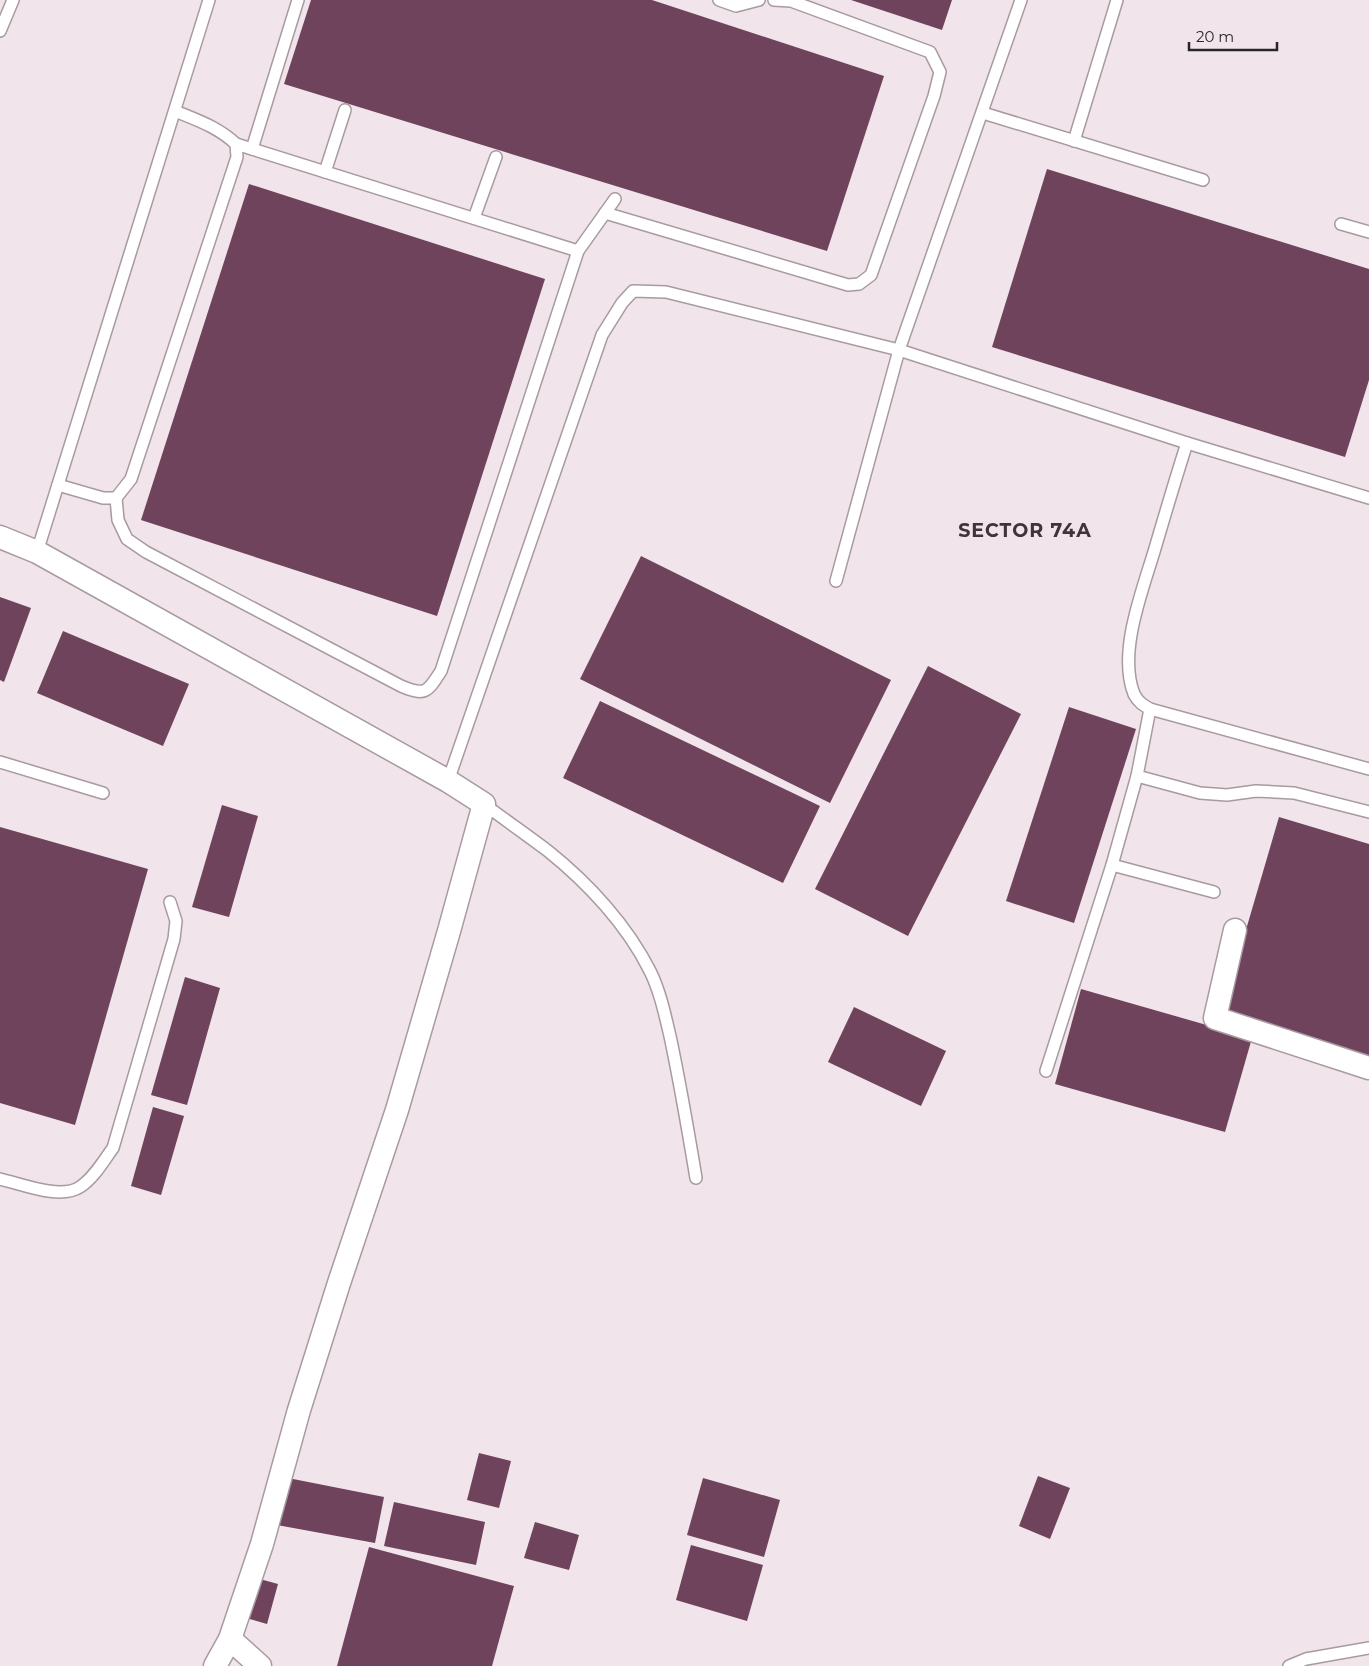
<svg xmlns="http://www.w3.org/2000/svg" width="1369" height="1666" font-family="Montserrat,sans-serif">
  <style>
    .building { fill: #6f435c }
    .lines { fill: none; stroke-linecap: round; stroke-linejoin: round }
    .service-casing { stroke: #a79aa1; stroke-width: 14 }
    .minor-casing { stroke: #a79aa1; stroke-width: 25 }
    .service { stroke: #fff; stroke-width: 11 }
    .minor { stroke: #fff; stroke-width: 22 }
    .labels { text-anchor: middle; stroke-width: 5; stroke-linejoin: round; paint-order: stroke }
    .district-label { font-size: 19px; font-weight: bold; letter-spacing: 1px; fill: #3e3439; stroke: #f1e4eb }
  </style>
  <rect width="100%" height="100%" fill="#f1e4eb"/>
  <g class="building">
    <path d="M311 0H652L884 76 827 251 284 84Z"/>
    <path d="M851 0H952L942 30Z"/>
    <path d="M1047 169 1369 269V380L1345 457 992 347Z"/>
    <path d="M249 184 545 279 437 616 141 520Z"/>
    <path d="M641 556 891 680 830 803 580 679Z"/>
    <path d="M0 597 31 608 4 682 0 680Z"/>
    <path d="M63 631 189 684 163 746 37 693Z"/>
    <path d="M928 666 1021 714 908 936 815 889Z"/>
    <path d="M600 701 820 806 783 883 563 778Z"/>
    <path d="M1069 707 1136 729 1074 923 1006 901Z"/>
    <path d="M222 805 258 816 229 917 192 907Z"/>
    <path d="M1279 817 1369 844V1059L1221 1015Z"/>
    <path d="M0 827 148 869 75 1125 0 1103Z"/>
    <path d="M185 977 220 988 187 1105 151 1095Z"/>
    <path d="M1081 989 1252 1038 1225 1132 1055 1084Z"/>
    <path d="M854 1007 946 1051 921 1106 828 1062Z"/>
    <path d="M153 1107 184 1116 161 1195 131 1186Z"/>
    <path d="M479 1453 511 1461 499 1508 467 1500Z"/>
    <path d="M1038 1476 1070 1488 1050 1539 1019 1526Z"/>
    <path d="M288 1478 384 1497 375 1543 277 1525Z"/>
    <path d="M703 1478 780 1500 764 1557 687 1535Z"/>
    <path d="M394 1502 485 1522 476 1565 384 1546Z"/>
    <path d="M535 1522 579 1535 569 1570 524 1558Z"/>
    <path d="M691 1545 763 1565 747 1621 676 1600Z"/>
    <path d="M369 1547 514 1586 492 1666H337Z"/>
    <path d="M256 1578 278 1584 267 1624 246 1618Z"/>
  </g>
  <g class="lines">
    <defs>
      <g id="service">
        <path d="M719 0 736 6 759 0"/>
        <path d="M0 31 13 0"/>
        <path d="M983 113 1203 180"/>
        <path d="M1074 141 1117 0"/>
        <path d="M236 144 578 251"/>
        <path d="M252 149 298 0"/>
        <path d="M325 172 345 110"/>
        <path d="M605 213 848 285 859 284 871 275 934 96 940 72 930 52 791 1 774 0"/>
        <path d="M474 218 496 157"/>
        <path d="M1341 224 1369 232"/>
        <path d="M1187 443C1176 477 1166 511 1156 545 1144 587 1117 651 1134 694 1138 702 1143 705 1150 709L1369 769"/>
        <path d="M58 485 103 498H116L131 479 237 157 236 144C218 127 197 120 175 111"/>
        <path d="M116 498 118 520 127 539 146 552 401 686C425 696 427 693 441 671L578 251 615 199"/>
        <path d="M37 552 209 0"/>
        <path d="M836 581 899 350 1021 0"/>
        <path d="M0 762 103 793"/>
        <path d="M1137 776 1200 793 1227 795 1256 791 1294 793 1369 812"/>
        <path d="M448 781 602 335 622 303 633 291 666 292 899 350 1187 443 1369 498"/>
        <path d="M484 804C505 820 527 835 548 851 588 883 627 925 650 971 660 991 665 1015 670 1036 680 1083 688 1130 696 1178"/>
        <path d="M1112 865 1214 892"/>
        <path d="M1046 1071 1112 865 1137 776 1150 709"/>
        <path d="M0 1179C22 1184 60 1200 80 1187 94 1178 104 1160 113 1148L174 939 176 921 170 902"/>
        <path d="M1289 1666 1306 1659 1369 1648"/>
      </g>
      <g id="minor">
        <path d="M0 537 37 552 448 781 484 804 449 931 397 1110 339 1283 299 1410 262 1544 230 1639 215 1666"/>
        <path d="M1235 930 1215 1018 1369 1068"/>
        <path d="M230 1639 260 1666"/>
      </g>
    </defs>
    <use href="#service" class="service-casing"/>
    <use href="#minor" class="minor-casing"/>
    <use href="#service" class="service"/>
    <use href="#minor" class="minor"/>
  </g>
  <g class="labels">
    <g class="district-label">
      <text x="1025" y="537">SECTOR 74A</text>
    </g>
  </g>
  <path d="M1189 42v8h88v-8" fill="none" stroke="#292427" stroke-width="2.5"/>
  <text x="1196" y="42" font-size="15" fill="#292427" stroke="#f1e4eb" stroke-width="4" paint-order="stroke">20 m</text>
</svg>
